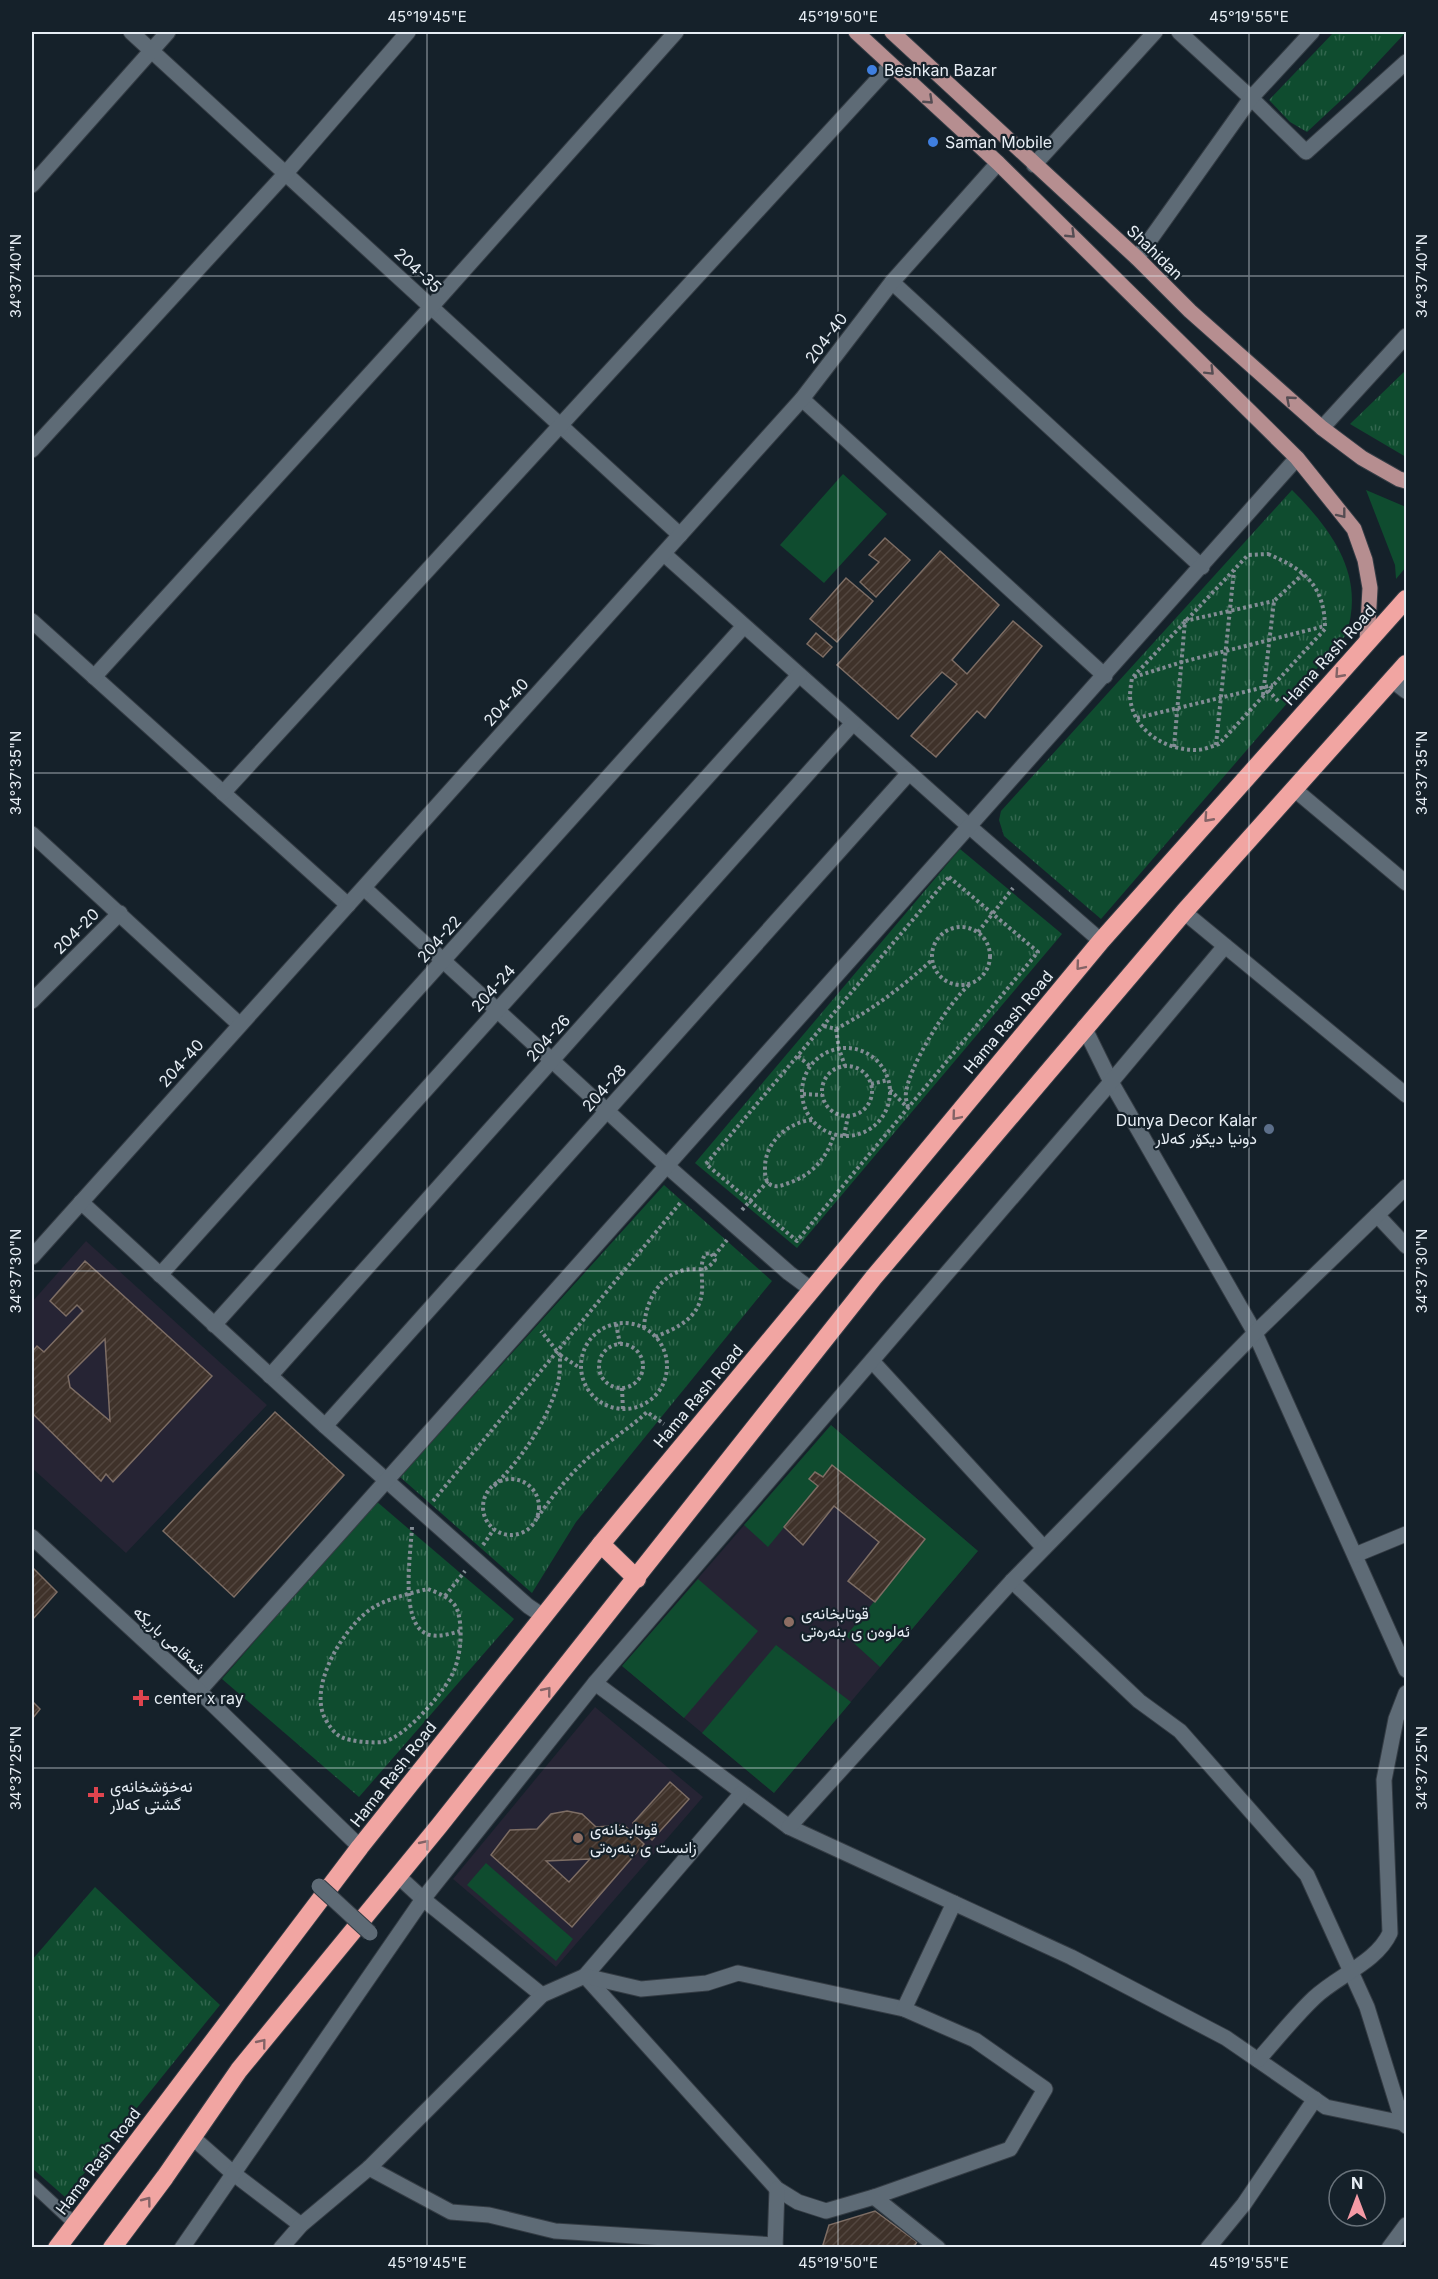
<svg xmlns="http://www.w3.org/2000/svg" width="1438" height="2279" font-family="Inter,Vazirmatn,sans-serif">
  <style>
    .education { fill: #262434 }
    .green { fill: #0f4c2f }
    .park { fill: url(#park-tufts) }
    .building { fill: url(#building-hatch); stroke: #7d6d64; stroke-width: 1.5; fill-rule: evenodd }
    .lines { fill: none; stroke-linecap: round; stroke-linejoin: round }
    .lane-casing { stroke: #343c44; stroke-width: 14 }
    .street-casing { stroke: #343c44; stroke-width: 17 }
    .secondary-casing { stroke: #343c44; stroke-width: 17 }
    .primary-casing { stroke: #343c44; stroke-width: 17 }
    .highway-casing { stroke: #343c44; stroke-width: 20 }
    .path { stroke: #828c94; stroke-width: 4; stroke-dasharray: 3 3; stroke-linecap: butt }
    .lane { stroke: #5e6b76; stroke-width: 12 }
    .street { stroke: #5e6b76; stroke-width: 15 }
    .secondary { stroke: #5e6b76; stroke-width: 15 }
    .primary { stroke: #b68e90; stroke-width: 15 }
    .highway { stroke: #f1a5a2; stroke-width: 18 }
    .street-bridge-casing { stroke: #343c44; stroke-width: 17; stroke-linecap: butt }
    .street-bridge { stroke: #5e6b76; stroke-width: 15 }
    .oneway { stroke: #554d53 }
    .oneway2 { stroke: #836366 }
    .ticks { fill: none; stroke: #e6edf4; stroke-width: 1.5; stroke-opacity: 0.45 }
    .shop-dot { fill: #3f7fe0; stroke: #15212a; stroke-width: 2 }
    .service-dot { fill: #5c6f8a; stroke: #15212a; stroke-width: 2 }
    .education-dot { fill: #8d6e63; stroke: #15212a; stroke-width: 2 }
    .health-dot { fill: #e0444e; stroke: #15212a; stroke-width: 2 }
    .labels { text-anchor: middle; stroke-width: 4.5; stroke-linejoin: round; paint-order: stroke }
    .poi-label { font-size: 16px; fill: #e6edf4; stroke: #15212a; text-anchor: start }
    .street-label { font-size: 16px; fill: #e6edf4; stroke: #15212a }
    .neatline { fill: none; stroke: #e6edf4; stroke-width: 2 }
    .ticks-label { font-size: 15px; text-anchor: middle; fill: #e6edf4 }
  </style>
  <defs>
    <pattern id="park-tufts" width="24" height="20" patternUnits="userSpaceOnUse" patternTransform="scale(1.5)"><rect width="24" height="20" fill="#0f4c2f"/><path d="M3 7l-1-3M5 7V3M7 7l1-3M15 17l-1-3M17 17v-4M19 17l1-3" fill="none" stroke="#32664e"/></pattern>
    <pattern id="building-hatch" width="6" height="6" patternUnits="userSpaceOnUse" patternTransform="scale(1.5)"><rect width="6" height="6" fill="#3f322a"/><path d="M-1 1l2-2M0 6l6-6M5 7l2-2" fill="none" stroke="#52463f"/></pattern>
  </defs>
  <rect width="100%" height="100%" fill="#15212a"/>
  <g class="education">
    <path d="M86 1241 267 1405 126 1553 32 1468V1302Z"/>
    <path d="M831 1425 978 1551 774 1793 622 1666Z"/>
    <path d="M595 1707 703 1797 556 1967 453 1879Z"/>
  </g>
  <g class="green">
    <path d="M843 474 887 514 824 583 780 545Z"/>
    <path d="M1366 490 1406 507V567L1396 579 1395 565Z"/>
    <path d="M831 1425 978 1551 880 1667 846 1636 925 1539 815 1472 809 1479 818 1486 768 1547 744 1525Z"/>
    <path d="M698 1579 758 1631 684 1718 622 1666Z"/>
    <path d="M776 1645 851 1702 774 1793 702 1733Z"/>
    <path d="M486 1863 573 1939 556 1961 467 1885Z"/>
  </g>
  <g class="park">
    <path d="M1334 32H1406L1351 91 1307 132 1290 122 1269 100Z"/>
    <path d="M1406 370V457L1350 424Z"/>
    <path d="M1292 490C1332 530 1366 576 1346 635L1101 919 1004 836 999 820 1001 811Z"/>
    <path d="M960 849 1062 934 797 1248 695 1163Z"/>
    <path d="M664 1185 772 1281 576 1522 532 1593 400 1477Z"/>
    <path d="M376 1501 514 1619 359 1797 222 1679Z"/>
    <path d="M95 1887 220 2005 65 2197 32 2168V1960Z"/>
  </g>
  <g class="building">
    <path d="M885 538 910 560 876 597 860 582 879 562 869 555Z"/>
    <path d="M940 551 999 605 952 660 967 674 1013 621 1042 646 985 718 977 711 936 757 911 736 957 684 942 672 898 719 837 665Z"/>
    <path d="M846 578 873 601 837 642 810 619Z"/>
    <path d="M816 633 832 647 823 657 807 644Z"/>
    <path d="M85 1261 212 1376 113 1482 106 1474 101 1481 32 1413V1352L37 1346 44 1352 83 1311 77 1305 66 1316 50 1301ZM105 1339 110 1421 70 1387 68 1376Z"/>
    <path d="M275 1412 344 1475 234 1597 163 1531Z"/>
    <path d="M832 1465 925 1539 875 1602 848 1581 879 1542 834 1506 803 1545 784 1527 818 1486 809 1479 815 1472 823 1477Z"/>
    <path d="M32 1567 57 1592 32 1620Z"/>
    <path d="M32 1701 40 1709 32 1719Z"/>
    <path d="M670 1782 689 1799 652 1840 633 1823Z"/>
    <path d="M567 1811 582 1814 596 1827 624 1825 644 1844 572 1927 491 1855 510 1830 537 1829 551 1814ZM590 1859 569 1882 546 1861Z"/>
    <path d="M875 2211 917 2242 913 2248H822L829 2225Z"/>
  </g>
  <g class="lines">
    <defs>
      <path id="lane" d="M32 2184 75 2224"/>
      <g id="street">
        <path d="M131 32 680 535"/>
        <path d="M1179 32 1251 98 1306 152 1406 62"/>
        <path d="M1034 165 1155 32"/>
        <path d="M32 185 168 32"/>
        <path d="M1137 258 1251 98 1312 32"/>
        <path d="M892 282 1202 567"/>
        <path d="M802 399 1105 676"/>
        <path d="M1322 428 1406 336"/>
        <path d="M32 450 286 173 408 32"/>
        <path d="M664 554 970 827 1101 941"/>
        <path d="M32 621 348 905"/>
        <path d="M94 677 431 307 676 32"/>
        <path d="M1392 680 1406 691"/>
        <path d="M1294 789 1406 883"/>
        <path d="M223 793 891 65"/>
        <path d="M32 834 239 1024"/>
        <path d="M364 888 667 1166 789 1273 812 1290"/>
        <path d="M1184 912 1406 1095"/>
        <path d="M32 1001 120 913"/>
        <path d="M1084 1027 1111 1082 1255 1333 1406 1670"/>
        <path d="M81 1202 325 1426 528 1606 543 1616"/>
        <path d="M1377 1215 1406 1246"/>
        <path d="M32 1257 802 399 892 282 998 163"/>
        <path d="M160 1275 744 626"/>
        <path d="M214 1325 799 675"/>
        <path d="M872 1361 1044 1548"/>
        <path d="M270 1376 853 723"/>
        <path d="M325 1426 909 773"/>
        <path d="M1355 1555 1406 1534"/>
        <path d="M1012 1581 1139 1701 1180 1731 1307 1875 1367 2007 1403 2123 1406 2126"/>
        <path d="M595 1683 789 1827 1071 1957 1226 2038 1326 2107 1403 2123"/>
        <path d="M199 1691 1297 458"/>
        <path d="M742 1793 585 1976 777 2189 798 2202 826 2211 874 2197"/>
        <path d="M789 1827 1012 1581 1255 1333 1406 1187"/>
        <path d="M398 1876 423 1899 542 1995"/>
        <path d="M1258 2060C1277 2039 1294 2017 1314 1998 1338 1975 1376 1963 1390 1933L1384 1780 1396 1719 1406 1693"/>
        <path d="M192 2137 234 2174 301 2225"/>
        <path d="M369 2168 451 2212 489 2215 555 2231 775 2245"/>
        <path d="M182 2248 423 1899 595 1683 1111 1082 1225 946"/>
        <path d="M281 2248 301 2225 369 2168 542 1995 585 1976 641 1989 707 1983 738 1973 904 2009"/>
        <path d="M775 2248 777 2189"/>
        <path d="M938 2248 874 2197 1010 2149 1045 2089 975 2040 904 2009 954 1903"/>
        <path d="M1208 2248 1244 2204 1315 2099"/>
        <path d="M1389 2248 1406 2225"/>
      </g>
      <path id="secondary" d="M32 1537 199 1691 360 1847"/>
      <g id="primary">
        <path d="M856 32 998 163 1297 458 1354 529 1365 560 1370 588 1367 642"/>
        <path d="M892 32 1137 258 1190 311 1322 428 1362 458 1399 479 1406 481"/>
      </g>
      <g id="highway">
        <path d="M601 1544 637 1579"/>
        <path d="M57 2248 360 1847 601 1544 1101 941 1406 599"/>
        <path d="M112 2248 165 2177 239 2070 439 1826 874 1277 1184 912 1406 664"/>
      </g>
    </defs>
    <use href="#lane" class="lane-casing"/>
    <use href="#street" class="street-casing"/>
    <use href="#secondary" class="secondary-casing"/>
    <use href="#primary" class="primary-casing"/>
    <use href="#highway" class="highway-casing"/>
    <g class="path">
      <path d="M1268 554C1306 570 1325 587 1325 629L1219 744C1212 746 1204 750 1196 750 1165 750 1133 731 1130 697 1130 691 1131 684 1132 678L1248 555Z"/>
      <path d="M1134 677 1182 662 1325 626"/>
      <path d="M1268 690 1279 702"/>
      <path d="M1263 695 1274 601 1303 574"/>
      <path d="M1137 718 1273 685"/>
      <path d="M1216 745 1234 570"/>
      <path d="M1174 747 1185 621 1274 601"/>
      <path d="M949 877 1038 952 797 1241 706 1164Z"/>
      <circle cx="961" cy="956" r="29"/>
      <path d="M978 932 1013 888"/>
      <path d="M824 1026 836 1029C872 1010 902 987 932 960"/>
      <path d="M836 1029 839 1049 845 1066"/>
      <circle cx="846" cy="1092" r="44"/>
      <path d="M798 1056 811 1067"/>
      <circle cx="847" cy="1091" r="25"/>
      <path d="M871 1084 888 1080"/>
      <path d="M890 1090 907 1107"/>
      <path d="M803 1094 822 1095"/>
      <path d="M908 1107C907 1103 905 1097 906 1093 909 1065 949 1002 970 984"/>
      <path d="M812 1120C788 1122 764 1143 765 1169 765 1175 765 1181 771 1185 777 1188 783 1185 789 1183 812 1175 828 1157 834 1134"/>
      <path d="M844 1136 848 1116"/>
      <path d="M742 1210 768 1181"/>
      <path d="M714 1256 727 1240"/>
      <circle cx="624" cy="1366" r="43"/>
      <path d="M616 1324 620 1344"/>
      <path d="M644 1328C645 1304 658 1275 685 1270 700 1267 704 1274 715 1260L711 1253 705 1254C699 1266 703 1277 702 1291 700 1318 677 1328 655 1337"/>
      <circle cx="621" cy="1366" r="22"/>
      <path d="M560 1355 580 1368"/>
      <path d="M622 1388 623 1410"/>
      <circle cx="511" cy="1507" r="28"/>
      <path d="M494 1486C522 1458 547 1422 558 1383 560 1375 560 1364 560 1355L541 1331"/>
      <path d="M433 1501 681 1202"/>
      <path d="M537 1518C552 1497 568 1476 588 1458 607 1442 629 1429 647 1412L664 1424"/>
      <path d="M412 1527C411 1552 399 1623 427 1634 437 1638 450 1634 460 1631"/>
      <path d="M483 1545 494 1529"/>
      <path d="M428 1589C438 1593 452 1598 457 1609 463 1626 461 1652 455 1668 448 1689 406 1737 383 1742 375 1743 360 1742 351 1740 339 1738 334 1733 327 1722 306 1690 341 1632 368 1611 382 1600 410 1593 428 1589Z"/>
      <path d="M445 1596 465 1571"/>
    </g>
    <use href="#lane" class="lane"/>
    <use href="#street" class="street"/>
    <use href="#secondary" class="secondary"/>
    <use href="#primary" class="primary"/>
    <use href="#highway" class="highway"/>
    <defs>
      <path id="street-bridge" d="M319 1886 370 1933"/>
    </defs>
    <use href="#street-bridge" class="street-bridge-casing"/>
    <use href="#street-bridge" class="street-bridge"/>
  </g>
  <defs><path id="oneway-chevron" d="M-2-3.5L2.5 0L-2 3.5" fill="none" stroke-width="1.6" stroke-linecap="round" stroke-linejoin="round" transform="scale(1.5)"/></defs>
  <g class="oneway">
    <use href="#oneway-chevron" transform="translate(929 100) rotate(43)"/>
    <use href="#oneway-chevron" transform="translate(1071 234) rotate(44)"/>
    <use href="#oneway-chevron" transform="translate(1210 371) rotate(45)"/>
    <use href="#oneway-chevron" transform="translate(1290 400) rotate(-139)"/>
    <use href="#oneway-chevron" transform="translate(1342 514) rotate(52)"/>
  </g>
  <g class="oneway2">
    <use href="#oneway-chevron" transform="translate(1339 674) rotate(132)"/>
    <use href="#oneway-chevron" transform="translate(1208 818) rotate(132)"/>
    <use href="#oneway-chevron" transform="translate(1080 966) rotate(130)"/>
    <use href="#oneway-chevron" transform="translate(956 1116) rotate(130)"/>
    <use href="#oneway-chevron" transform="translate(547 1691) rotate(-51)"/>
    <use href="#oneway-chevron" transform="translate(425 1844) rotate(-51)"/>
    <use href="#oneway-chevron" transform="translate(262 2043) rotate(-51)"/>
    <use href="#oneway-chevron" transform="translate(147 2201) rotate(-53)"/>
  </g>
  <path class="ticks" d="M427 32V2248M838 32V2248M1249 32V2248M32 276H1406M32 773H1406M32 1271H1406M32 1768H1406"/>
  <g class="shop-dot">
    <circle cx="872" cy="70" r="6"/>
    <circle cx="933" cy="142" r="6"/>
  </g>
  <circle class="service-dot" cx="1269" cy="1129" r="6"/>
  <g class="education-dot">
    <circle cx="789" cy="1622" r="6"/>
    <circle cx="578" cy="1838" r="6"/>
  </g>
  <g class="health-dot">
    <path d="M138 1689h6v6h6v6h-6v6h-6v-6h-6v-6h6z"/>
    <path d="M93 1786h6v6h6v6h-6v6h-6v-6h-6v-6h6z"/>
  </g>
  <g class="labels">
    <g class="poi-label">
      <text x="884" y="76">Beshkan Bazar</text>
      <text x="945" y="148">Saman Mobile</text>
      <text x="1257" y="1126" text-anchor="end">Dunya Decor Kalar<tspan x="1257" dy="18">دونیا دیکۆر کەلار</tspan></text>
      <text x="801" y="1619">قوتابخانەی<tspan x="801" dy="18">ئەلوەن ی بنەرەتی</tspan></text>
      <text x="154" y="1704">center x ray</text>
      <text x="110" y="1792">نەخۆشخانەی<tspan x="110" dy="18">گشتی کەلار</tspan></text>
      <text x="590" y="1835">قوتابخانەی<tspan x="590" dy="18">زانست ی بنەرەتی</tspan></text>
    </g>
    <g class="street-label">
      <text transform="translate(1155 252) rotate(44)" y="6">Shahidan</text>
      <text transform="translate(418 270) rotate(43)" y="6">204-35</text>
      <text transform="translate(826 338) rotate(-53)" y="6">204-40</text>
      <text transform="translate(1329 655) rotate(-48)" y="6">Hama Rash Road</text>
      <text transform="translate(506 702) rotate(-48)" y="6">204-40</text>
      <text transform="translate(76 931) rotate(-45)" y="6">204-20</text>
      <text transform="translate(439 939) rotate(-48)" y="6">204-22</text>
      <text transform="translate(493 988) rotate(-48)" y="6">204-24</text>
      <text transform="translate(1008 1022) rotate(-50)" y="6">Hama Rash Road</text>
      <text transform="translate(548 1038) rotate(-48)" y="6">204-26</text>
      <text transform="translate(181 1063) rotate(-48)" y="6">204-40</text>
      <text transform="translate(604 1088) rotate(-48)" y="6">204-28</text>
      <text transform="translate(698 1396) rotate(-50)" y="6">Hama Rash Road</text>
      <text transform="translate(170 1640) rotate(43)" y="6">شەقامی باریکە</text>
      <text transform="translate(393 1774) rotate(-52)" y="6">Hama Rash Road</text>
      <text transform="translate(98 2161) rotate(-53)" y="6">Hama Rash Road</text>
    </g>
  </g>
  <rect width="1438" height="2279" fill="none" stroke="#15212a" stroke-width="66"/>
  <g transform="translate(1357 2198)"><circle r="28" fill="#15212a" stroke="#69737b" stroke-width="1.5"/>
  <path d="M0-4.5L10 22L0 15L-10 22Z" fill="#f49aa5"/>
  <text y="-9" font-size="16" font-weight="bold" text-anchor="middle" fill="#e6edf4">N</text>
  </g>
  <rect x="33" y="33" width="1372" height="2213" class="neatline"/>
  <g class="ticks-label">
    <text x="427" y="22">45°19'45"E</text>
    <text x="838" y="22">45°19'50"E</text>
    <text x="1249" y="22">45°19'55"E</text>
    <text transform="translate(16 276) rotate(-90)" y="5">34°37'40"N</text>
    <text transform="translate(1422 276) rotate(-90)" y="5">34°37'40"N</text>
    <text transform="translate(16 773) rotate(-90)" y="5">34°37'35"N</text>
    <text transform="translate(1422 773) rotate(-90)" y="5">34°37'35"N</text>
    <text transform="translate(16 1271) rotate(-90)" y="5">34°37'30"N</text>
    <text transform="translate(1422 1271) rotate(-90)" y="5">34°37'30"N</text>
    <text transform="translate(16 1768) rotate(-90)" y="5">34°37'25"N</text>
    <text transform="translate(1422 1768) rotate(-90)" y="5">34°37'25"N</text>
    <text x="427" y="2268">45°19'45"E</text>
    <text x="838" y="2268">45°19'50"E</text>
    <text x="1249" y="2268">45°19'55"E</text>
  </g>
</svg>
